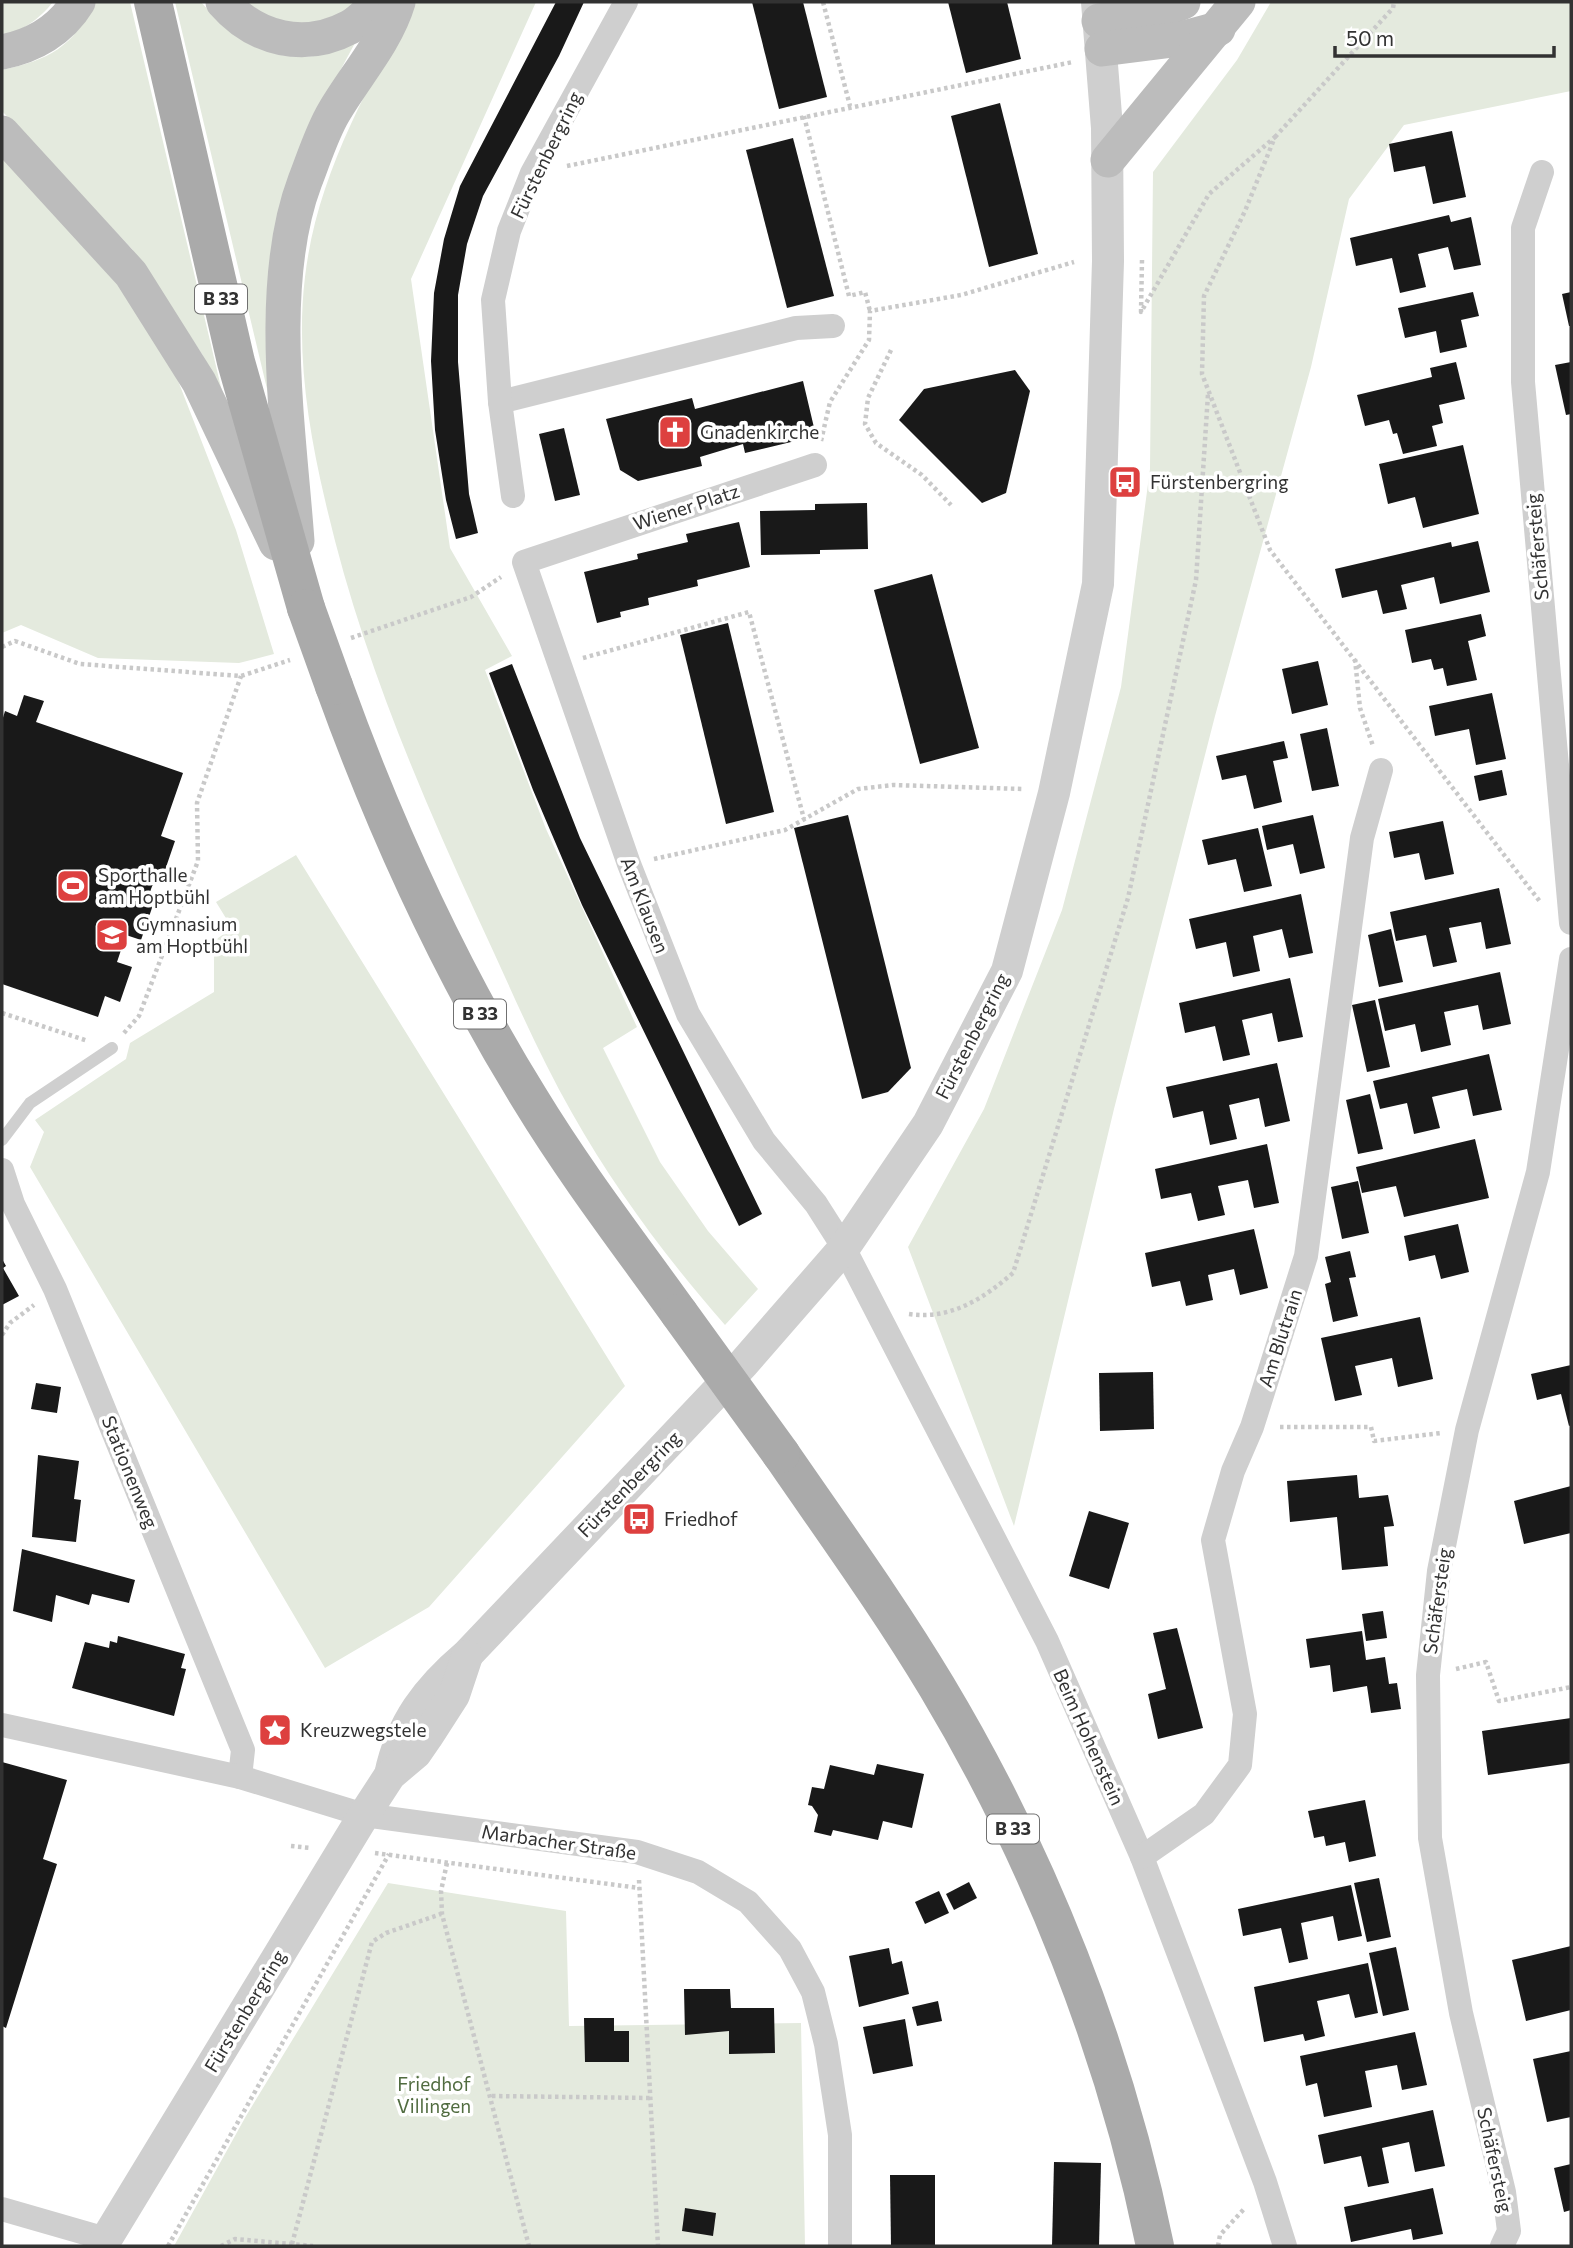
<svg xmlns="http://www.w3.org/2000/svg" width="1573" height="2248" font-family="Commissioner,sans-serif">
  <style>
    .green { fill: #e4eade }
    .building { fill: #191919 }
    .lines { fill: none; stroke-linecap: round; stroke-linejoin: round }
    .path { stroke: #c9c9c9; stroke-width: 4.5; stroke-dasharray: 3.5 3.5; stroke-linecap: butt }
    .service { stroke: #cfcfcf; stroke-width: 12 }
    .minor { stroke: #cfcfcf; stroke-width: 24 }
    .tertiary { stroke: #cfcfcf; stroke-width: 32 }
    .secondary { stroke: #bcbcbc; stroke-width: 35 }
    .primary { stroke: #aaa; stroke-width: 38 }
    .primary-bridge { stroke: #aaa; stroke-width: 38 }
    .labels { text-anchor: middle; stroke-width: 7; stroke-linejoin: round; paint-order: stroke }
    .shield { fill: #fff; stroke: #707070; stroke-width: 2 }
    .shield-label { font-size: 18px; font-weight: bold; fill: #323232 }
    .street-label { font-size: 19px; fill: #323232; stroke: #fff }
    .poi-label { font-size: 19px; fill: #323232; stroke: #fff; text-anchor: start }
    .park-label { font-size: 19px; fill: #516c40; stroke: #fff }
  </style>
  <rect width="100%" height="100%" fill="#fff"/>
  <g class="green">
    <path d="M2 2H53C41 17 22 33 2 34Z"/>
    <path d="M95 2H130L224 400 202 354 132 249 2 111V70C49 60 73 47 95 2Z"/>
    <path d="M175 2H201C242 50 293 74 355 43L334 82 272 410Z"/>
    <path d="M243 2H361L323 24 283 27Z"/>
    <path d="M414 2H536L411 279 450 548 512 656 485 670 546 829 637 1027 603 1048 660 1162 708 1231 758 1289 725 1325C668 1260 614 1188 572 1113 536 1050 508 982 477 916 415 781 358 645 325 500 308 428 296 351 305 277 317 175 367 90 414 2Z"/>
    <path d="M1271 2H1571V91L1404 125 1349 199 1311 367 1215 716 1114 1109 1014 1526 908 1247 984 1109 1062 910 1121 687 1150 469 1153 172 1237 60Z"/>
    <path d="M2 155 128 296 177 378 236 530 274 654 239 663 98 658 21 625 2 633Z"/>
    <path d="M296 855 625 1386 429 1607 325 1668 30 1167 44 1132 35 1120 126 1059 130 1043 214 992V941L232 928 216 902Z"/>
    <path d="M388 1883 566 1911 569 2026 801 2023 805 2246H174L246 2116Z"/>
  </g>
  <g class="building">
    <path d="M556 2H584L559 56 483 196 467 244 458 295V362L469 494 478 533 456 539 446 500 435 430 431 361 434 293 444 239 460 186Z"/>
    <path d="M752 2H803L827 97 779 109Z"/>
    <path d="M948 2H1007L1021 59 966 73Z"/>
    <path d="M1000 103 1038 254 989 267 951 116Z"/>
    <path d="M1452 131 1466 197 1433 204 1425 166 1394 172 1389 144Z"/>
    <path d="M793 138 834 296 787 308 746 150Z"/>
    <path d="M1449 215 1451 222 1471 217 1481 265 1454 270 1448 247 1418 254 1426 287 1400 293 1392 258 1356 266 1350 238Z"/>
    <path d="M1473 292 1479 316 1461 320 1467 347 1440 353 1436 331 1405 338 1398 308Z"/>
    <path d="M1571 292V326H1569L1562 294Z"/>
    <path d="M1456 362 1465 399 1439 405 1443 423 1432 426 1437 446 1403 454 1397 433 1393 434 1389 420 1365 426 1357 395 1432 377 1430 368Z"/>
    <path d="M1571 362V414L1566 415 1555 365Z"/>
    <path d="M1015 370 1030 391 1006 493 982 503 899 420 924 389Z"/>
    <path d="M803 381 816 436 745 453 743 444 700 457 702 466 638 481 620 470 606 419 692 398 695 409Z"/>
    <path d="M564 428 580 495 555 501 539 434Z"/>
    <path d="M1463 445 1479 514 1423 528 1415 497 1388 504 1379 464Z"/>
    <path d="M867 503 868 549 820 550V554L761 555 760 511 815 510V504Z"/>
    <path d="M739 522 750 567 697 580 698 586 648 598 649 605 620 612 621 617 597 623 584 572 638 559 637 554 688 542 686 534Z"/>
    <path d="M1478 541 1490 592 1440 604 1434 577 1401 585 1407 609 1383 614 1377 590 1342 598 1335 569 1451 542 1452 547Z"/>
    <path d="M932 574 979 748 920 764 874 590Z"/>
    <path d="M1481 614 1486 636 1468 641 1477 680 1447 686 1443 668 1434 670 1431 659 1412 663 1405 630Z"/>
    <path d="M728 623 774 812 726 824 680 635Z"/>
    <path d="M1318 661 1328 705 1292 714 1282 669Z"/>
    <path d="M512 664 580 838 762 1214 739 1226 582 905 533 790 489 673Z"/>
    <path d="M1492 693 1506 759 1476 765 1469 729 1435 736 1429 706Z"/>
    <path d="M24 695 44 701 36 722 183 773 161 836 175 841 163 876 157 874 151 889 147 903 153 905 141 940 126 935 117 962 132 967 120 1002 105 996 98 1017 2 984V721L5 711 17 716Z"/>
    <path d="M1327 728 1339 786 1312 791 1300 734Z"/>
    <path d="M1284 741 1288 758 1273 761 1282 802 1254 809 1246 775 1222 780 1216 756Z"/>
    <path d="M1502 770 1507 795 1479 801 1474 776Z"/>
    <path d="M848 815 911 1068 888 1092 862 1099 794 828Z"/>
    <path d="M1313 815 1325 868 1300 874 1293 844 1267 850 1262 826Z"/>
    <path d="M1443 821 1454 874 1425 880 1419 853 1394 858 1389 832Z"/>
    <path d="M1258 828 1272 886 1244 892 1236 859 1208 865 1202 840Z"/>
    <path d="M1499 888 1511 944 1486 949 1481 922 1449 928 1457 962 1433 967 1426 935 1396 941 1390 912Z"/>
    <path d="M1301 894 1313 953 1289 958 1282 929 1253 936 1260 971 1233 977 1226 942 1196 949 1189 919Z"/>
    <path d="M1391 929 1403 982 1379 987 1368 935Z"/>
    <path d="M1500 972 1511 1024 1483 1030 1478 1005 1444 1012 1451 1045 1421 1052 1415 1024 1385 1031 1378 999Z"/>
    <path d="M1290 978 1303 1037 1278 1042 1272 1013 1242 1020 1250 1055 1223 1061 1215 1026 1185 1033 1179 1003Z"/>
    <path d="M1375 1000 1390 1067 1367 1072 1352 1005Z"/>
    <path d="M1489 1054 1502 1110 1473 1116 1467 1089 1432 1097 1440 1128 1414 1134 1407 1103 1380 1109 1373 1081Z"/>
    <path d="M1277 1063 1290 1121 1265 1127 1259 1098 1229 1105 1237 1139 1210 1145 1203 1111 1173 1118 1166 1087Z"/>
    <path d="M1370 1094 1383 1149 1358 1154 1346 1100Z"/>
    <path d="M1475 1139 1489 1198 1404 1217 1396 1186 1362 1193 1356 1167Z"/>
    <path d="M1267 1144 1279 1203 1254 1208 1248 1180 1218 1186 1225 1215 1198 1221 1191 1193 1161 1199 1155 1169Z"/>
    <path d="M1358 1181 1369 1233 1342 1239 1331 1187Z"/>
    <path d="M1458 1224 1469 1272 1441 1279 1435 1255 1409 1261 1404 1236Z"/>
    <path d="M1254 1229 1268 1288 1240 1295 1234 1269 1208 1275 1213 1300 1186 1306 1180 1281 1152 1287 1145 1253Z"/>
    <path d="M1350 1251 1356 1277 1349 1278 1358 1316 1333 1322 1325 1284 1331 1282 1325 1257Z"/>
    <path d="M2 1259 6 1266 3 1268 19 1296 2 1305Z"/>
    <path d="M1420 1317 1433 1379 1398 1387 1392 1358 1355 1366 1362 1395 1335 1401 1321 1338Z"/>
    <path d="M1571 1365V1425L1569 1426 1561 1394 1537 1400 1531 1374Z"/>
    <path d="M1153 1372 1154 1429 1100 1431 1099 1373Z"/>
    <path d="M36 1383 61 1387 57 1413 31 1409Z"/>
    <path d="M38 1455 79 1461 74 1499 81 1500 76 1542 32 1537Z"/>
    <path d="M1357 1475 1359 1498 1388 1495 1394 1526 1384 1527 1388 1566 1342 1570 1337 1517 1290 1522 1287 1481Z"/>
    <path d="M1571 1486V1533L1524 1544 1514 1501Z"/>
    <path d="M1089 1511 1129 1523 1109 1589 1069 1576Z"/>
    <path d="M22 1549 135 1580 129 1603 92 1594 89 1605 56 1595 52 1622 13 1611Z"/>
    <path d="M1383 1611 1387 1638 1366 1641 1362 1614Z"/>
    <path d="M1177 1628 1203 1728 1158 1739 1148 1694 1166 1689 1153 1633Z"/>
    <path d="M1362 1631 1366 1660 1385 1657 1389 1684 1397 1683 1401 1709 1371 1713 1367 1686 1333 1692 1330 1665 1310 1668 1306 1639Z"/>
    <path d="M118 1636 185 1654 181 1668 186 1669 174 1716 72 1688 85 1642 109 1648 110 1641 117 1643Z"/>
    <path d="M1571 1718V1763L1488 1775 1482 1731Z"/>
    <path d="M2 1762 67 1780 43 1859 57 1864 6 2028 2 2026Z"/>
    <path d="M877 1764 924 1774 912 1828 883 1821 878 1840 833 1830 831 1836 814 1832 818 1815 812 1806 808 1805 812 1787 824 1789 830 1765 874 1775Z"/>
    <path d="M1365 1800 1376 1856 1349 1862 1345 1842 1326 1846 1324 1836 1314 1838 1308 1811Z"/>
    <path d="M1379 1878 1391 1937 1367 1942 1354 1883Z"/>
    <path d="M969 1882 977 1898 954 1910 946 1894Z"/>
    <path d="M1351 1885 1362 1936 1338 1941 1333 1916 1301 1923 1308 1959 1289 1963 1281 1928 1243 1936 1238 1909Z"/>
    <path d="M939 1891 949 1913 925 1924 915 1902Z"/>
    <path d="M1571 1946V2010L1526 2021 1512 1960Z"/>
    <path d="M1396 1947 1409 2010 1383 2016 1369 1953Z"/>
    <path d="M889 1948 892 1964 902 1961 909 1994 859 2007 849 1956Z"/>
    <path d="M1368 1963 1378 2013 1355 2018 1349 1994 1317 2001 1325 2036 1305 2041 1303 2034 1264 2042 1254 1987Z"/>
    <path d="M684 1989H730L731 2008H774L775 2053 729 2054V2031L685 2035Z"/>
    <path d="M938 2001 942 2021 917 2026 912 2007Z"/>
    <path d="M584 2018H614V2031H629V2062H585Z"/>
    <path d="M905 2019 913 2066 873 2074 863 2027Z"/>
    <path d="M1415 2032 1427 2085 1402 2090 1397 2065 1365 2071 1372 2107 1324 2117 1317 2083 1306 2086 1300 2056Z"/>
    <path d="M1571 2051V2117L1547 2122 1533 2059Z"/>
    <path d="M1433 2110 1445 2166 1415 2172 1409 2142 1382 2148 1389 2183 1368 2187 1361 2156 1324 2164 1318 2135Z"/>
    <path d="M1054 2162 1101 2163 1099 2246H1052Z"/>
    <path d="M1571 2164V2210L1564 2212 1554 2168Z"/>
    <path d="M890 2175H935V2246H891Z"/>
    <path d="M1433 2188 1443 2234 1413 2240 1411 2229 1351 2242 1344 2207Z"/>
    <path d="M685 2208 716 2213 713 2236 682 2231Z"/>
  </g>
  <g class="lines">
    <g class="path">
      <path d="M823 2 850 106"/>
      <path d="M804 116 849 296 865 292 870 311"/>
      <path d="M1275 137 1393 8 1394 2"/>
      <path d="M567 166 1073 62"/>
      <path d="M1142 260 1141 312 1209 194 1275 137 1245 211 1204 296 1202 374 1270 550 1541 903"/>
      <path d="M891 350 868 398 865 424 876 443 922 475 951 505"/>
      <path d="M821 441 830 402 869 340 870 311 961 295 1074 262"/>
      <path d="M351 638 471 597 501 577"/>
      <path d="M2 647 15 641 80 664 241 676 290 660"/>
      <path d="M583 658 749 612 804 819"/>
      <path d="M1355 659 1360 708 1373 746"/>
      <path d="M654 859 785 830 858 789 893 785 1023 789"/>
      <path d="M2 1013 88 1041"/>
      <path d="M124 1033 139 1016 198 861 197 803 241 676"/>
      <path d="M909 1314C950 1320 983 1299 1013 1273L1128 898 1196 580 1208 394"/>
      <path d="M2 1335 10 1323 34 1305"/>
      <path d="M1280 1427H1371L1374 1441 1441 1433"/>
      <path d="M1456 1669 1486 1662 1499 1701 1571 1687"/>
      <path d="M291 1846 311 1848"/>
      <path d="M375 1853 639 1888"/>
      <path d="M447 1863 441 1891 442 1914 529 2246"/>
      <path d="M639 1880 658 2246"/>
      <path d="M492 2096 650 2098"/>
      <path d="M292 2244 372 1942 386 1933 441 1914"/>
      <path d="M168 2246 389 1854"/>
      <path d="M221 2246 235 2239 313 2246"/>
      <path d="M1218 2246 1220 2235 1245 2208"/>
    </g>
    <path class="service" d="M2 1140 30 1103 112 1048"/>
    <g class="minor">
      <path d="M1542 172 1523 228V382L1571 923"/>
      <path d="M500 402 796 328 833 326"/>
      <path d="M815 465 524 562 629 864 688 1014 764 1141 816 1204 844 1248 1047 1641 1142 1857 1265 2182 1285 2246"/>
      <path d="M513 496 500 402 493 300 509 231 532 173 626 2"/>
      <path d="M2 1170 13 1204 55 1289 243 1750 240 1777"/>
      <path d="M2 1725 240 1777 364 1815 637 1852 698 1872 748 1902 790 1949 813 1992 826 2044 840 2135V2246"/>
      <path d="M1142 1857 1204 1814 1240 1765 1245 1714 1213 1540 1233 1471 1252 1427 1306 1256 1362 838 1381 770"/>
      <path d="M2 2209 106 2239"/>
      <path d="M1502 2246 1509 2231 1504 2192 1461 2013 1430 1838 1428 1675 1439 1571 1467 1430 1538 1172 1571 959"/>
    </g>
    <g class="tertiary">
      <path d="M390 1775C401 1723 427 1689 467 1655L743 1364 844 1248 928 1124 1007 971 1054 793 1098 584 1108 261 1107 128 1097 2"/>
      <path d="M102 2246 364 1815 390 1775 416 1753 427 1737 454 1695 467 1656"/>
    </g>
    <g class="secondary">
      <path d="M223 2C256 40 305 51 350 27 361 21 370 10 379 2"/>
      <path d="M1099 21 1160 12 1183 2"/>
      <path d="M1102 49 1181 39 1218 29"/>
      <path d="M2 52C33 46 61 30 78 2"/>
      <path d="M2 133 131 274 199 382 276 543"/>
      <path d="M1108 160 1238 2"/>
      <path d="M297 541C289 432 266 284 305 181 314 158 322 132 334 112 355 76 386 42 398 2"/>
    </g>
    <g class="primary">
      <path d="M153 2 236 362 306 608"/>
      <path d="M334 686C386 830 449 968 530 1099 575 1173 628 1242 679 1313"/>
      <path d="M781 1454C834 1531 889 1607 937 1687 1040 1859 1115 2050 1155 2246"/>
    </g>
    <g class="primary-bridge">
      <path d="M306 608 334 686"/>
      <path d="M679 1313 781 1454"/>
    </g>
  </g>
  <defs>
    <symbol id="church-square" viewBox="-11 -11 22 22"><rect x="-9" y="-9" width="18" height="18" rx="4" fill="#dd403f" stroke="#fff"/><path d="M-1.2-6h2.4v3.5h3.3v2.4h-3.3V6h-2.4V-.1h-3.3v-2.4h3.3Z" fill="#fff"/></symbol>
    <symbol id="bus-square" viewBox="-11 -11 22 22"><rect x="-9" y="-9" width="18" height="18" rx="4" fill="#dd403f" stroke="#fff"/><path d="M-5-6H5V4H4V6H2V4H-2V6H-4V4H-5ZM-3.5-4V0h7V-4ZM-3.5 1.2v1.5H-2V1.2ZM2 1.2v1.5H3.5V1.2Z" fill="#fff"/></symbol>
    <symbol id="stadium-square" viewBox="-11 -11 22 22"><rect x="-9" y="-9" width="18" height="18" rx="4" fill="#dd403f" stroke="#fff"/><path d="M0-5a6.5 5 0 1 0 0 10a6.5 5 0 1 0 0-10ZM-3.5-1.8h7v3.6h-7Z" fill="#fff"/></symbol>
    <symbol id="school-square" viewBox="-11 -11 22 22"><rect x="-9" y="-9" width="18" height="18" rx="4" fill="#dd403f" stroke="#fff"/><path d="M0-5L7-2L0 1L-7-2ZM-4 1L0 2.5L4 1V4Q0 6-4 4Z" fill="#fff"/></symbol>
    <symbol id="sight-square" viewBox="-11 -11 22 22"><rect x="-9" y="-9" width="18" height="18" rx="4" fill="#dd403f" stroke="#fff"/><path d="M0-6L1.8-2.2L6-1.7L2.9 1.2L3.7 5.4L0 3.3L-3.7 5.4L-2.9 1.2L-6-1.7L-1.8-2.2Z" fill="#fff"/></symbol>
  </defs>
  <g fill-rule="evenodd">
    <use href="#church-square" x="656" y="413" width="38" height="38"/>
    <use href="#bus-square" x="1106" y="463" width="38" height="38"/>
    <use href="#stadium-square" x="54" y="867" width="38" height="38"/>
    <use href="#school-square" x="93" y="916" width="38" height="38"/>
    <use href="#bus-square" x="620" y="1500" width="38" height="38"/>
    <use href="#sight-square" x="256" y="1711" width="38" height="38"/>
  </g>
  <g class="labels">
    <g class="shield">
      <rect x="195" y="284.5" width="52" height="29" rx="5"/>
      <rect x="454" y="999.5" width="52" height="29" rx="5"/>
      <rect x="987" y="1814.5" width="52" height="29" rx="5"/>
    </g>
    <g class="shield-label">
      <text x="221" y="305">B 33</text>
      <text x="480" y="1020">B 33</text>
      <text x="1013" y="1835">B 33</text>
    </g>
    <g class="street-label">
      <text transform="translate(546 155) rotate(-64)" y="7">Fürstenbergring</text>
      <text transform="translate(686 507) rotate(-18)" y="7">Wiener Platz</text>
      <text transform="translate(1537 547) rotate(-95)" y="7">Schäfersteig</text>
      <text transform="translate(645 905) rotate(69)" y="7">Am Klausen</text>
      <text transform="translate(972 1036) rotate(-63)" y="7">Fürstenbergring</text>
      <text transform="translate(1280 1338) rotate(-72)" y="7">Am Blutrain</text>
      <text transform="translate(130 1472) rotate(68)" y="7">Stationenweg</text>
      <text transform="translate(629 1484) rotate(-46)" y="7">Fürstenbergring</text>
      <text transform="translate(1437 1601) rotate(-82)" y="7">Schäfersteig</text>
      <text transform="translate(1089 1737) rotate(66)" y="7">Beim Hohenstein</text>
      <text transform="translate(559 1842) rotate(8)" y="7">Marbacher Straße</text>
      <text transform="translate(245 2011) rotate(-59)" y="7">Fürstenbergring</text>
      <text transform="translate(1495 2160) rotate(78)" y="7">Schäfersteig</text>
    </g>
    <g class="poi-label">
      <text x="700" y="439">Gnadenkirche</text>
      <text x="1150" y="489">Fürstenbergring</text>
      <text x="98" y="882">Sporthalle<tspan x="98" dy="22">am Hoptbühl</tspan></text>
      <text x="136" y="931">Gymnasium<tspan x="136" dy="22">am Hoptbühl</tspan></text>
      <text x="664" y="1526">Friedhof</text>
      <text x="300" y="1737">Kreuzwegstele</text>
    </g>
    <g class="park-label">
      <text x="434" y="2091">Friedhof<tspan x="434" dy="22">Villingen</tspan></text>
    </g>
  </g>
  <rect width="1573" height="2248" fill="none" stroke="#323232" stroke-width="7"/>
  <path d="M1335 46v10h219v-10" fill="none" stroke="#323232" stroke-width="3.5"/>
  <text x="1346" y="46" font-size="21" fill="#323232" stroke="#ffffff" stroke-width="5" paint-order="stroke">50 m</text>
</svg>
